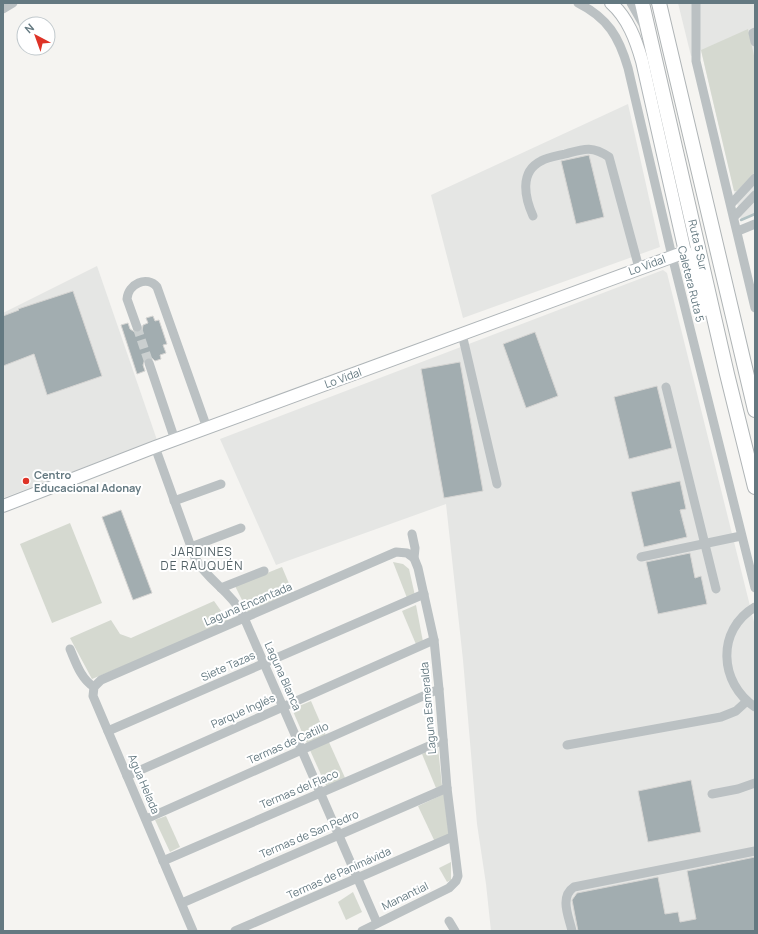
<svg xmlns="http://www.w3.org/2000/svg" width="758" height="934" font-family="Manrope,sans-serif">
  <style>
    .built { fill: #e5e6e4 }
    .green { fill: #d5d9d0 }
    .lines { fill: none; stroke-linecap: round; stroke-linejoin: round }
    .stream { stroke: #b2c2c4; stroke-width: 2.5 }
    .building { fill: #a2adb0; stroke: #d6d5d3 }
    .minor-tunnel { stroke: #cacfcf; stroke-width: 9; stroke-dasharray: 9 4.5; stroke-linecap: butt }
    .major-casing { stroke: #afb5b8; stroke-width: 14 }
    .highway-casing { stroke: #afb4b6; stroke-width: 16 }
    .minor { stroke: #bbc1c3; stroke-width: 9 }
    .major { stroke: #fff; stroke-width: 12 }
    .highway { stroke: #fff; stroke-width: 14 }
    .poi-dot { fill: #de3327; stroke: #fff; stroke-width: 1.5 }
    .labels { text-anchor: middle; stroke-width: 4; stroke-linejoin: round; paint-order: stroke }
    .street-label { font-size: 11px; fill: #647981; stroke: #fff }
    .poi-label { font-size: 11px; font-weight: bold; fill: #647981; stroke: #fff; text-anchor: start }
    .neighbourhood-label { font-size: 12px; letter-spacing: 1px; fill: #526166; stroke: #fff }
  </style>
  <rect width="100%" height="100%" fill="#f5f4f1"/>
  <g class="built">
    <path d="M678 3H755V214L741 220 701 50 691 56Z"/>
    <path d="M628 104 660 247 463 318 431 195Z"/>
    <path d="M97 266 157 440 3 498V313Z"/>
    <path d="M663 270 667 273 755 626V931H491L486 884 477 824 463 660 446 504 276 565 220 439Z"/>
  </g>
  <g class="green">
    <path d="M748 29 755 60V172L737 191H734L701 50Z"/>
    <path d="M70 523 102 603 52 623 20 544Z"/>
    <path d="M393 562 403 564 409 569 416 600 409 603Z"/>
    <path d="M282 567 293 593 248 612 235 586Z"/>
    <path d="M214 601 229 622 92 679 70 638 111 620 120 634 131 638Z"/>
    <path d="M416 605 424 647 418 649 402 611Z"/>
    <path d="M311 701 327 738 308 746 292 709Z"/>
    <path d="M328 740 346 780 327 788 309 748Z"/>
    <path d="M438 747 442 786 436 788 422 754Z"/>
    <path d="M444 794 449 836 435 842 418 806Z"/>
    <path d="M166 816 180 847 170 852 155 820Z"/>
    <path d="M451 862V880L447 882 439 868Z"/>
    <path d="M353 892 362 912 346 920 338 902Z"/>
  </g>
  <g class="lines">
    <path class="stream" d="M741 220 755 214"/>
  </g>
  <g class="building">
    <path d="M589 155 604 217 576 224 561 161Z"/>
    <path d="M73 291 102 376 47 395 34 354 3 366V316L19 310 18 309Z"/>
    <path d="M153 316 155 321 159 320 167 344 163 345 166 353 160 355 161 359 155 361 151 357 145 359 143 365 145 371 137 374 121 325 128 323 130 329 136 333H139L142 331 143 325 148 323 146 318Z"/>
    <path d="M535 332 558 396 526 408 503 344Z"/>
    <path d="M460 362 483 491 444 498 421 369Z"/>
    <path d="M657 386 672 448 629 459 614 397Z"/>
    <path d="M680 481 686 509 680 510 687 537 644 547 631 492Z"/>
    <path d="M121 510 152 593 133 600 102 517Z"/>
    <path d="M690 553 695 578 701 576 707 604 658 614 646 562Z"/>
    <path d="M691 780 701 832 648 842 638 791Z"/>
    <path d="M755 857V931H578L572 900 577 893 658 877 665 914 678 912 680 922 696 919 687 871Z"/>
  </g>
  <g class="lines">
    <path class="minor-tunnel" d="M137 327 149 363"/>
    <defs>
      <path id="major" d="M3 506 155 447 685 252 642 61C636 40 628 18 611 3"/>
      <g id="highway">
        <path d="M642 3 727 374 755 487"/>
        <path d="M659 3 755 410"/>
        <path d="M685 252 704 309"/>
      </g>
    </defs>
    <use href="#major" class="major-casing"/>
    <use href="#highway" class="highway-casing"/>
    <g class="minor">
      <path d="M578 3C608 18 619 37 628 68L672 256 755 588"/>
      <path d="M631 3 643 24"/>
      <path d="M696 3V61L755 308"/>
      <path d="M3 9 13 3"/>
      <path d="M755 32 753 33 755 42"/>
      <path d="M731 204 755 178"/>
      <path d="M533 216C525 198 519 172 541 161 548 157 557 156 565 154 583 149 592 145 609 157L639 268"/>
      <path d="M734 217 755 195"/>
      <path d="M738 231 755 224"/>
      <path d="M137 327 127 299C128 284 147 275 157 287L207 428"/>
      <path d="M462 334 497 484"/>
      <path d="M149 363 175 440"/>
      <path d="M666 387 716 589"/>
      <path d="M155 447 195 558C207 580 230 591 242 613L377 923"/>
      <path d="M174 501 221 484"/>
      <path d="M191 547 241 528"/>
      <path d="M641 557 741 536"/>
      <path d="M221 588 264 571"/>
      <path d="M755 607C716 630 719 683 755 707"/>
      <path d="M70 649C76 663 81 679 94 687"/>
      <path d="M108 731 424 594"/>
      <path d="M567 745 721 717 736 711 747 701"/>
      <path d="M127 776 434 640"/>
      <path d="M712 794 738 789 755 783"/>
      <path d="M146 819 439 689"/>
      <path d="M163 861 443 740"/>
      <path d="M182 903 447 788"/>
      <path d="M449 921 455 931"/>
      <path d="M193 931 93 696 94 687 101 680 396 552 407 553 414 558"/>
      <path d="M235 931 452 837"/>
      <path d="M362 931 449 888 456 881 458 876 447 788 439 689 434 640 418 568 414 558 415 548 412 534"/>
      <path d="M572 931C569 917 559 897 574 887L755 851"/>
    </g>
    <use href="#major" class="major"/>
    <use href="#highway" class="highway"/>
  </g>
  <circle class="poi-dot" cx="26" cy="481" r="4"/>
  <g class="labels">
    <g class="street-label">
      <text transform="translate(698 245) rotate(77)" y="4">Ruta 5 Sur</text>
      <text transform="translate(647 265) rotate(-20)" y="4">Lo Vidal</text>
      <text transform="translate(691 284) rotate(76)" y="4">Caletera Ruta 5</text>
      <text transform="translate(343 378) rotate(-20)" y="4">Lo Vidal</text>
      <text transform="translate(248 604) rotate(-23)" y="4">Laguna Encantada</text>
      <text transform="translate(228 666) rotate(-24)" y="4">Siete Tazas</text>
      <text transform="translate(283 676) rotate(66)" y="4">Laguna Blanca</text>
      <text transform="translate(428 708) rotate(-95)" y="4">Laguna Esmeralda</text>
      <text transform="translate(243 711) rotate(-24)" y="4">Parque Inglés</text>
      <text transform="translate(288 743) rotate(-24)" y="4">Termas de Catillo</text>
      <text transform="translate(144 784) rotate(67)" y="4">Agua Helada</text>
      <text transform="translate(299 789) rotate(-23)" y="4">Termas del Flaco</text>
      <text transform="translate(309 834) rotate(-23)" y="4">Termas de San Pedro</text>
      <text transform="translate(339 873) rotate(-24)" y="4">Termas de Panimávida</text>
      <text transform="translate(405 896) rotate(-26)" y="4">Manantial</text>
    </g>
    <g class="poi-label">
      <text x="34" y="479">Centro<tspan x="34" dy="13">Educacional Adonay</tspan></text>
    </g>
    <g class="neighbourhood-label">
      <text x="202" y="556">JARDINES<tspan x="202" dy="14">DE RAUQUÉN</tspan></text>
    </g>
  </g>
  <rect width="758" height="934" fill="none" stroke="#647981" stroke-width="8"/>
  <g transform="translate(36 36) rotate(319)"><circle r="19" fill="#ffffff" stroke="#c1c9cd"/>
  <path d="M0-3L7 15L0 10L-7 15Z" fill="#de3327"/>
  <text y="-6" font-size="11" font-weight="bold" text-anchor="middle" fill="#647981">N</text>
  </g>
</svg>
